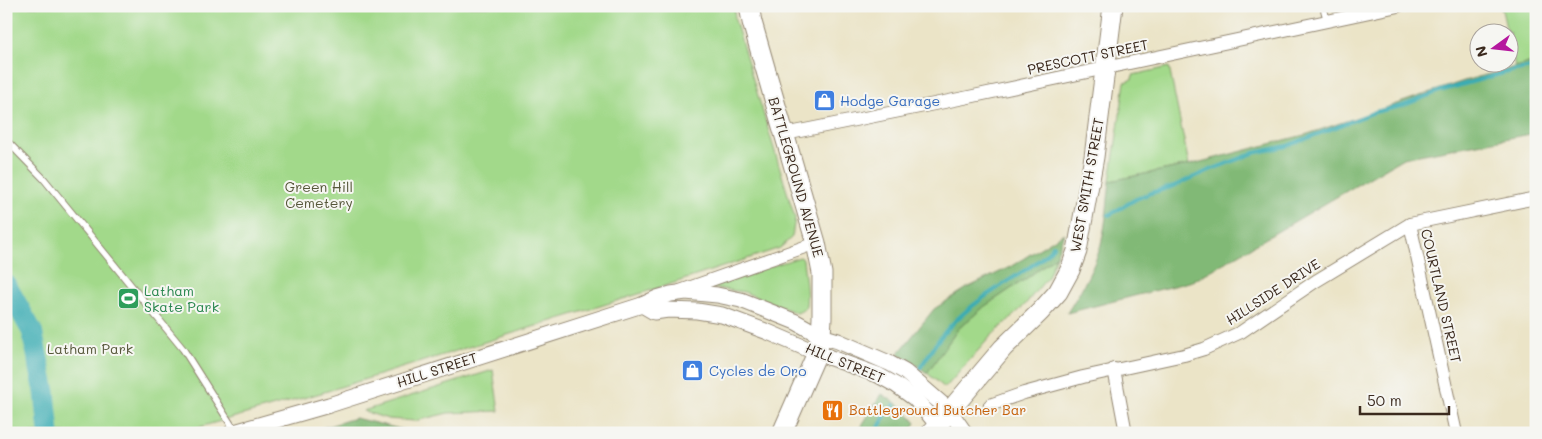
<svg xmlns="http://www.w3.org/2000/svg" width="1542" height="439" font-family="Mali,sans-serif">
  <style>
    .green { fill: #a2d98a; stroke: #6e8254 }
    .forest { fill: #81b976; stroke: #5e724a }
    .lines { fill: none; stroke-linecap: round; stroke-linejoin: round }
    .stream { stroke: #3bacb3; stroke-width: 4 }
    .river { stroke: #3bacb3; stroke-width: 21 }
    .service-casing { stroke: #938772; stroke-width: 8 }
    .minor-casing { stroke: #938772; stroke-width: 14 }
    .tertiary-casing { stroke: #938772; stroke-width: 17 }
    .primary-casing { stroke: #938772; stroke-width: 21 }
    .service { stroke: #fff; stroke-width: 6 }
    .minor { stroke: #fff; stroke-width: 12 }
    .tertiary { stroke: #fff; stroke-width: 15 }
    .primary { stroke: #fff; stroke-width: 19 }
    .labels { text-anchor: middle; stroke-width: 4; stroke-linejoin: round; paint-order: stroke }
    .street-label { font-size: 14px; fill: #3b2a1e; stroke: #f6f6f2 }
    .shop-label { font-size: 14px; fill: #366cbe; stroke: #f6f6f2; text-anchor: start }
    .park-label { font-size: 14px; fill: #555639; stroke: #f6f6f2 }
    .leisure-label { font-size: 14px; fill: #27864d; stroke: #f6f6f2; text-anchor: start }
    .food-label { font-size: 14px; fill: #c56008; stroke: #f6f6f2; text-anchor: start }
  </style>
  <rect width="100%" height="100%" fill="#f6f6f2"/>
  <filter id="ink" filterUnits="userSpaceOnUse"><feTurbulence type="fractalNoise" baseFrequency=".02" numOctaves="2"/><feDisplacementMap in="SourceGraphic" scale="10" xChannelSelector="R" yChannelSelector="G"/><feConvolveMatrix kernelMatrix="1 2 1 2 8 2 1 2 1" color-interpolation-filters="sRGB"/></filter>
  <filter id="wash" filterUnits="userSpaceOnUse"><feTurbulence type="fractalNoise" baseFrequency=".0096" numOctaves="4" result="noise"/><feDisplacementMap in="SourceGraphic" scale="20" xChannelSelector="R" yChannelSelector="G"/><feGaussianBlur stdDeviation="1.12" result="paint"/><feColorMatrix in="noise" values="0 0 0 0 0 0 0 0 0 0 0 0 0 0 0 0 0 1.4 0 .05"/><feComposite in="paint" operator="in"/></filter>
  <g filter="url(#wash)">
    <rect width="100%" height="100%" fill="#ebe4c7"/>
    <g class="green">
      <path d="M6 6H734L735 20 795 218 792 237 780 248 671 284 321 393 178 433H6Z"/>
      <path d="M1501 6H1536V61L1515 67 1510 43V32H1507Z"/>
      <path d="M1169 67 1189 165 1110 181 1125 82 1132 79 1133 75Z"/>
      <path d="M1056 256 1048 277 1036 291 1024 306 991 336 945 388 927 373 958 329 985 306 1027 278Z"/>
      <path d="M800 257 803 259C804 271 808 293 806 305 805 310 801 311 797 313L744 292 706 287Z"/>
      <path d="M493 370 499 411 448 413 415 421 388 419 363 411Z"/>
    </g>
    <g class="forest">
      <path d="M1536 61V101L1531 102 1536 125V133L1403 158 1193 281 1067 313C1079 294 1090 275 1098 254 1106 231 1107 205 1110 181L1189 165 1308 134 1464 81Z"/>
      <path d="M1064 233 1056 256 1027 278 985 306 958 329 927 373 912 362 898 354 934 309 967 288 1010 267Z"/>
      <path d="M882 394 903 408 916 423 909 433H857Z"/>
      <path d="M355 418 412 432 413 433H306Z"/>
    </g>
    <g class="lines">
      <g class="stream">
        <path d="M1109 215 1136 199 1151 193 1174 186 1210 170 1254 153 1287 146 1375 112 1402 106 1440 91 1507 72 1536 66"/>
        <path d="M920 368C928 357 935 343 944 333 958 316 978 301 996 289 1016 275 1040 264 1054 245"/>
        <path d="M876 433 886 414 891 411 894 405"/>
      </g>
      <path class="river" d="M6 285 32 331 45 392 49 433"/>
    </g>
  </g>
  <g filter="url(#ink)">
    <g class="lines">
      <defs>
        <g id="service">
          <path d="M1323 6 1327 21"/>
          <path d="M6 140 44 179 183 349 235 431"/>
        </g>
        <g id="minor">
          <path d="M785 134 964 98 1398 6"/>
          <path d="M1410 224 1456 433"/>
          <path d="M680 291 816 243"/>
          <path d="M1114 369 1126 433"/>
          <path d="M990 405 1024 393 1083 377 1184 355 1204 349 1241 332 1316 281 1410 224 1536 198"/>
        </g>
        <g id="tertiary">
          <path d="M642 305 654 312 668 310 697 311 722 315 768 332 817 353 878 375 896 385 914 398 926 411 944 433"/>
          <path d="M231 433 329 405 642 305 657 298 671 294 686 292 717 295 741 300 796 322 821 336 838 341 889 363 905 372 949 410 965 433"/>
        </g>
        <g id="primary">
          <path d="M749 6 752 22 772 92 816 243 822 273V318L821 336 817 353 782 433"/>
          <path d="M931 433 1003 348 1040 312 1058 292 1070 270 1077 251 1094 157 1113 6"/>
        </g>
      </defs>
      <use href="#service" class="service-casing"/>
      <use href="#minor" class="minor-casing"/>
      <use href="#tertiary" class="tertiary-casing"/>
      <use href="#primary" class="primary-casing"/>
      <use href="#service" class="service"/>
      <use href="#minor" class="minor"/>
      <use href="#tertiary" class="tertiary"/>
      <use href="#primary" class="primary"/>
    </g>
  </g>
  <defs>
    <symbol id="shop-square" viewBox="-11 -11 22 22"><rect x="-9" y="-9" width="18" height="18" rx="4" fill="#3f7fe0" stroke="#f6f6f2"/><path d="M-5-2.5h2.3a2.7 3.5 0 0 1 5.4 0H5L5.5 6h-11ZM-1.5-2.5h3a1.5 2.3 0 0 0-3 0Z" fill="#fff"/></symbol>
    <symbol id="stadium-square" viewBox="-11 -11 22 22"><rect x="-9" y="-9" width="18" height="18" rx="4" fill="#2e9e5b" stroke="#f6f6f2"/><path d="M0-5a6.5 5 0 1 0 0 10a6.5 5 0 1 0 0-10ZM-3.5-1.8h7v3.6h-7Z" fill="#fff"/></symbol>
    <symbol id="restaurant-square" viewBox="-11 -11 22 22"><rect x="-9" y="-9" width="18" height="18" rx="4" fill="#e8710a" stroke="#f6f6f2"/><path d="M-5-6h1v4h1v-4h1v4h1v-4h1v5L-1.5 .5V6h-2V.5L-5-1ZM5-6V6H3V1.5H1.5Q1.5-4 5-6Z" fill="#fff"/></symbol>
  </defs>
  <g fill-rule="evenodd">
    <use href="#shop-square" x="812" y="88" width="25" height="25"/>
    <use href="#stadium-square" x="116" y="286" width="25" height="25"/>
    <use href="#shop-square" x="680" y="358" width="25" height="25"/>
    <use href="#restaurant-square" x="820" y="398" width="25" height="25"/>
  </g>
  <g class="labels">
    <g class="street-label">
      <text transform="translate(1088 57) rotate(-12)" y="5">PRESCOTT STREET</text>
      <text transform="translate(796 177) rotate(74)" y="5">BATTLEGROUND AVENUE</text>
      <text transform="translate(1087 185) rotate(-80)" y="5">WEST SMITH STREET</text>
      <text transform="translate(1273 292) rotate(-33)" y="5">HILLSIDE DRIVE</text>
      <text transform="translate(1441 296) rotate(77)" y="5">COURTLAND STREET</text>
      <text transform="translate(845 363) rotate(22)" y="5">HILL STREET</text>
      <text transform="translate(437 370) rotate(-18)" y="5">HILL STREET</text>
    </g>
    <g class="shop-label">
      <text x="840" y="106">Hodge Garage</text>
      <text x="709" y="376">Cycles de Oro</text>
    </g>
    <g class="park-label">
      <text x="319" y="192">Green Hill<tspan x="319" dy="16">Cemetery</tspan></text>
      <text x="90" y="354">Latham Park</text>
    </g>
    <g class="leisure-label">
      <text x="144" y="296">Latham<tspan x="144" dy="16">Skate Park</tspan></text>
    </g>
    <g class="food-label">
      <text x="849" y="415">Battleground Butcher Bar</text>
    </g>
  </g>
  <rect width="1542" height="439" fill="none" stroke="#f6f6f2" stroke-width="25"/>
  <g transform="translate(1494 48) rotate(255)"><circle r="24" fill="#f6f6f2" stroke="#aba49d"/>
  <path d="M0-4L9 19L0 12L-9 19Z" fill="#b5179e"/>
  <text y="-8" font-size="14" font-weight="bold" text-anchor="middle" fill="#3b2a1e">N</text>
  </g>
  <path d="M1360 406v8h89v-8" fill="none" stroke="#3b2a1e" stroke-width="2.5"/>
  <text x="1367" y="406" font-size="15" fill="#3b2a1e" stroke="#f6f6f2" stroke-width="4" paint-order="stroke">50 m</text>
</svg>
